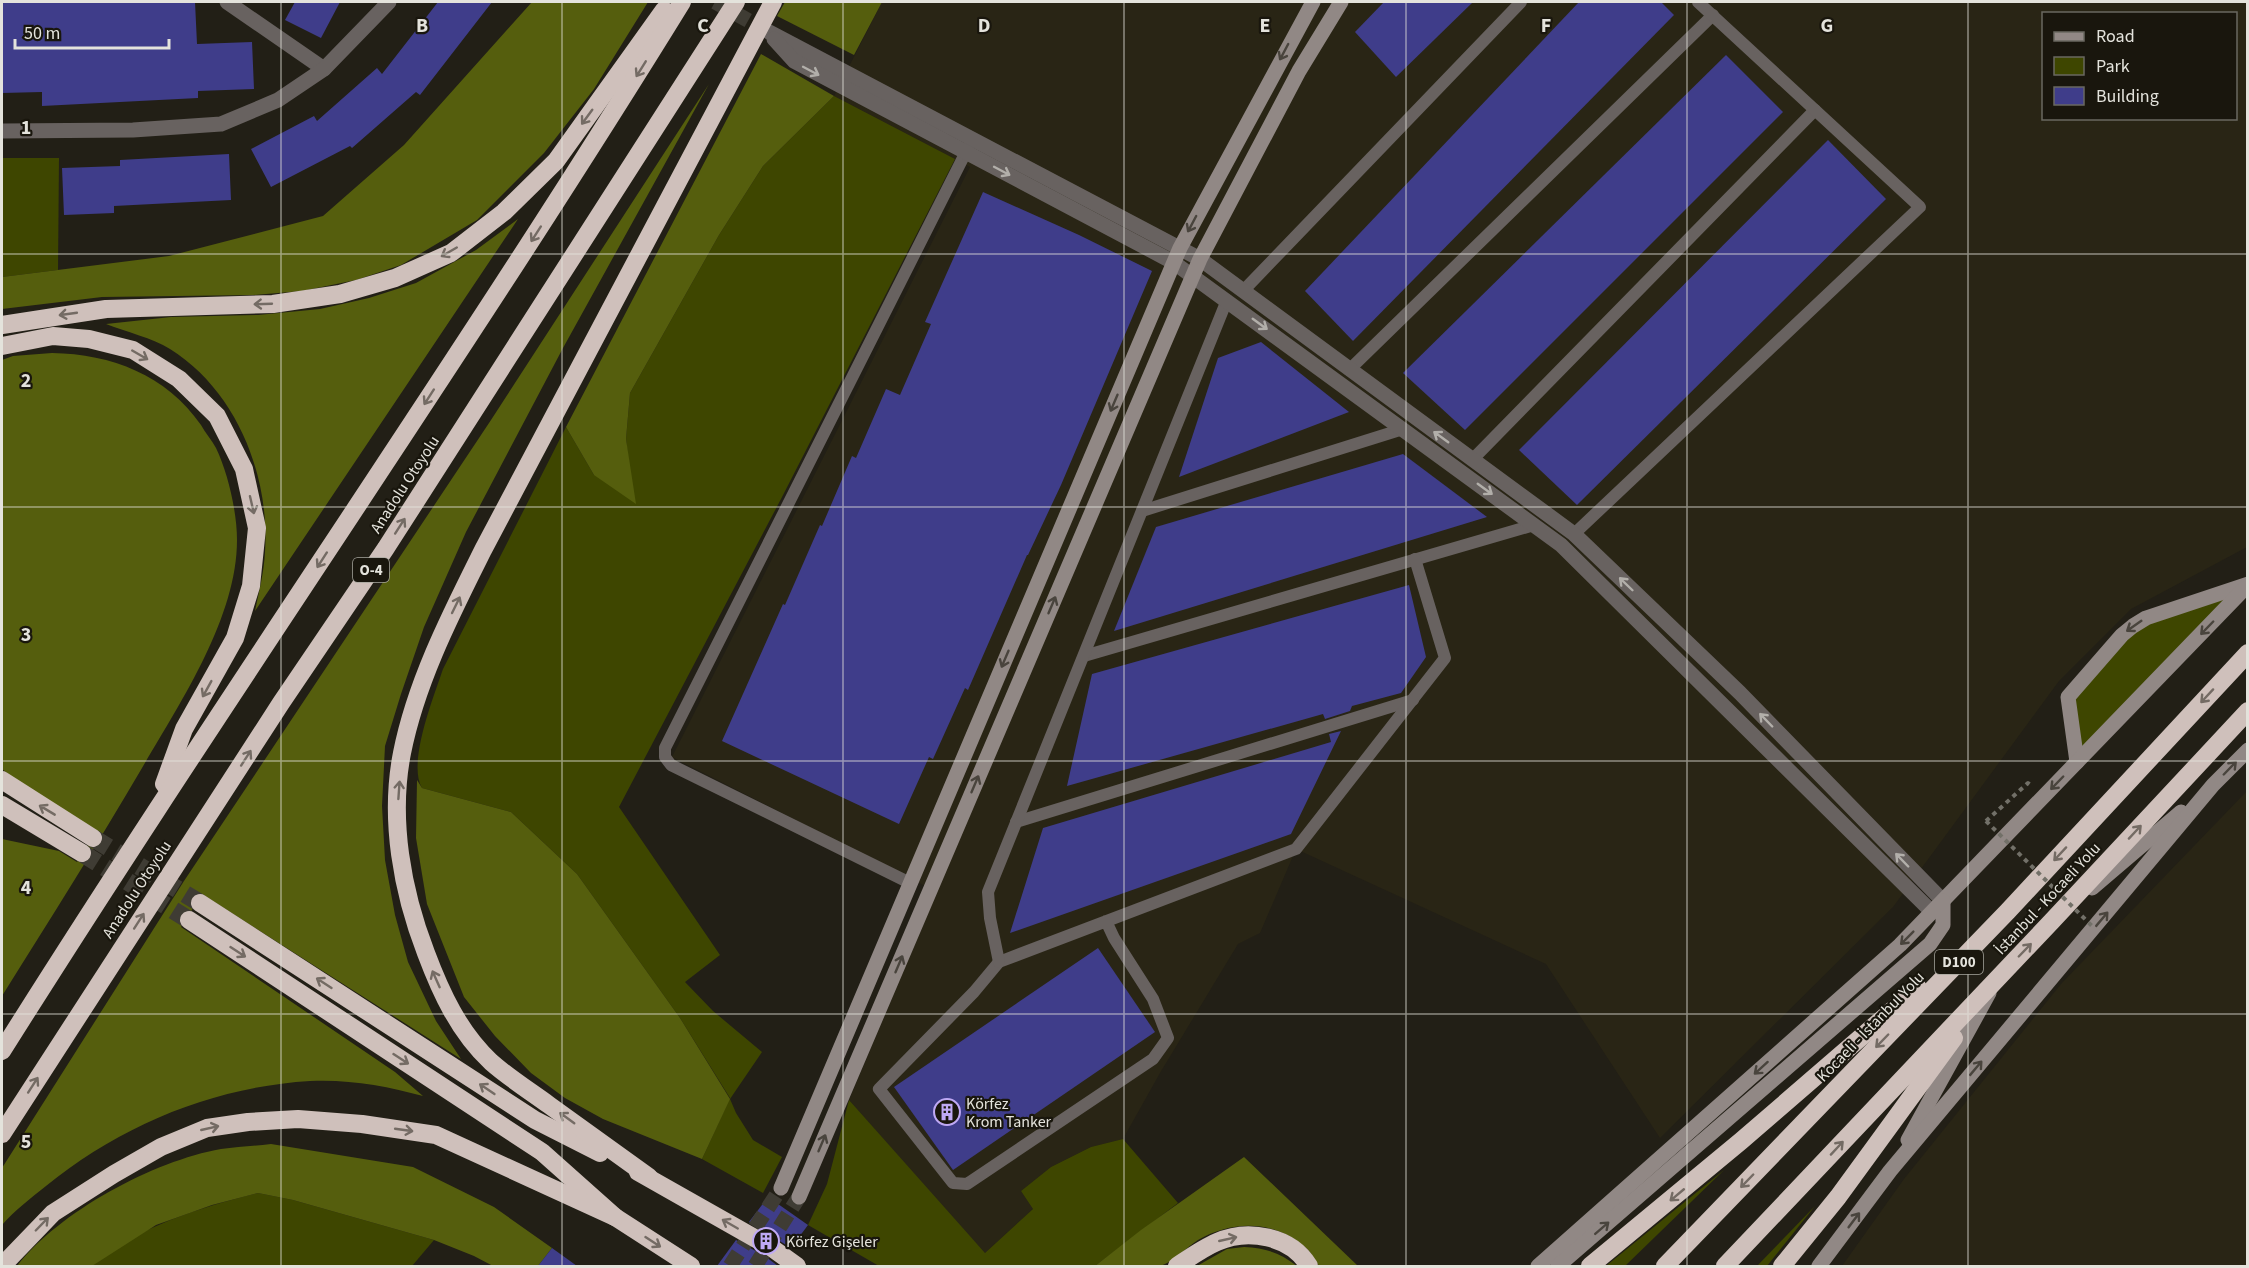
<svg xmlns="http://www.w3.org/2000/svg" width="2249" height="1268" font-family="'Source Sans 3',sans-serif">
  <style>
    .built { fill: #292515; fill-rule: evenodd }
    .green { fill: #3e4600 }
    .forest { fill: #555e0d }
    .building { fill: #3f3d8a }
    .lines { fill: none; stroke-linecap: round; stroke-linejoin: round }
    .street-tunnel { stroke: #3f3c34; stroke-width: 15; stroke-dasharray: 15 8; stroke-linecap: butt }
    .secondary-tunnel { stroke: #3f3c34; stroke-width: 15; stroke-dasharray: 15 8; stroke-linecap: butt }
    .highway-tunnel { stroke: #3f3c34; stroke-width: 18; stroke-dasharray: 18 9; stroke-linecap: butt }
    .path { stroke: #727068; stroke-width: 4; stroke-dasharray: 4.5 4.5; stroke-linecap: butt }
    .lane { stroke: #686260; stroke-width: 12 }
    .street { stroke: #686260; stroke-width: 15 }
    .secondary { stroke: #918885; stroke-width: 15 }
    .highway { stroke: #cfc0bb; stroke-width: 18 }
    .path-bridge { stroke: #727068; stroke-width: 4; stroke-dasharray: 4.5 4.5; stroke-linecap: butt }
    .oneway { stroke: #49443d }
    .oneway2 { stroke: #746b64 }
    .oneway3 { stroke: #b2afaa }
    .grid { fill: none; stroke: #e4e3dc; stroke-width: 1.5; stroke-opacity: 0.55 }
    .labels { text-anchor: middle; stroke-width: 4.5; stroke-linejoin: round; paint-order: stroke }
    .shield { fill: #19160d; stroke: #a7a69e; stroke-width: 1.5 }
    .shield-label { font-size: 15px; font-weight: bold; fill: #e4e3dc }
    .street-label { font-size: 16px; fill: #e4e3dc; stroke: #19160d }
    .poi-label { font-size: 16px; fill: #e4e3dc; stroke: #19160d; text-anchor: start }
    .grid-label { font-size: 20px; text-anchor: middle; font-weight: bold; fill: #e4e3dc; stroke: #19160d; stroke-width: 4.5; stroke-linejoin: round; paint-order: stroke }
  </style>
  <rect width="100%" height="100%" fill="#221f16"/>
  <g class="built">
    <path d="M882 2H2247V547L2131 609 2059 681 1893 907 1660 1138 1546 964 1296 849 1260 933 1238 944 1160 1073 1123 1139 1091 1147 1051 1167 1021 1191 1033 1209 985 1253 949 1215 849 1100 937 892 672 757 970 167 834 96ZM2044 14H2236V118H2044Z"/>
    <path d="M2247 791V1266H1842L1904 1179 2061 984Z"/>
  </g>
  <g class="green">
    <path d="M834 96 955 159 781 499 619 807 720 955 685 982 713 1011 762 1052 730 1099 736 1113 753 1140 782 1157 763 1193 702 1159 730 1098 680 1018 577 874 511 812 422 788C407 763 434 696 443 669L566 427 594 475 629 465 626 439 630 393 719 235 763 166Z"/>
    <path d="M2 158H59L58 270 2 277Z"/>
    <path d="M2247 584 2077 762 2068 697 2122 635Z"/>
    <path d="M849 1100 985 1253 1033 1209 1021 1191 1051 1167 1091 1147 1123 1139 1178 1203 1095 1266H879L808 1225 827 1184Z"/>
    <path d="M1724 1170 1625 1266H1606Z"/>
    <path d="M258 1193 293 1200 434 1240 412 1266H92C138 1226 199 1208 258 1193Z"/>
    <path d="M1815 1206 1767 1266H1757Z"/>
  </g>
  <g class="forest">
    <path d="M532 2H648L594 89 544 153 477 220 401 265 356 280 302 291 253 295 102 297 2 309V277L169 256 323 216 404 145Z"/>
    <path d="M785 2H882L854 55 777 16Z"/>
    <path d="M761 54 834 96 763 166 719 235 630 393 626 439 636 504 594 475 566 427Z"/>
    <path d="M709 84 563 348 466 532 424 627 401 694 385 746 382 806 385 860 395 915 408 962 436 1021 461 1059 202 894 181 927 395 1072 423 1096C387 1086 348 1079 310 1081 213 1087 121 1125 46 1186 31 1198 15 1210 2 1225V1168L184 881 491 420Z"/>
    <path d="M518 219 255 611C259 592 264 572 265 552 270 476 237 391 170 349 152 338 127 332 106 324L171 317 258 315 320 309 369 298 416 283 476 250Z"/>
    <path d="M52 353C112 354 166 375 201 425 205 433 212 440 216 448 228 473 237 512 237 540 237 618 180 703 142 768 97 845 49 921 2 996V839L59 851 77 862 96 833 37 796 2 769V360L13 356Z"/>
    <path d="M417 780 422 788 511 812 577 874 680 1018 730 1099 702 1159 603 1119 565 1098 531 1073 495 1036 464 997 427 904 416 838Z"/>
    <path d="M271 1144 413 1167 494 1207 552 1248 538 1266H493L474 1256 434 1240 293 1200 258 1193 212 1205 156 1225 92 1266H17C59 1212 153 1161 221 1149 237 1147 255 1146 271 1144Z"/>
    <path d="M1244 1157 1358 1266H1319C1315 1260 1311 1252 1306 1248 1275 1220 1233 1220 1198 1240 1187 1247 1172 1263 1160 1266 1150 1268 1109 1266 1095 1266L1141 1230Z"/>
    <path d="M1244 1247C1266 1248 1280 1253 1297 1266H1197L1227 1249Z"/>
  </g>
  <g class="building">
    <path d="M2 2H195L197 44 252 42 254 89 198 91V98L42 106V92L2 93Z"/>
    <path d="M295 2H340L321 38 285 20Z"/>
    <path d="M438 2H492L420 95 416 92 352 148 350 146 271 187 251 149 314 116 317 121 377 68 382 74Z"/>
    <path d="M1384 2H1473L1396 77 1355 32Z"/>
    <path d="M1579 2H1661L1674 15 1353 341 1305 291Z"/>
    <path d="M1726 55 1783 112 1465 430 1403 373Z"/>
    <path d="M1828 140 1886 199 1577 505 1519 450Z"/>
    <path d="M229 154 231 200 114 206V213L64 215 62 168 120 166V160Z"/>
    <path d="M983 192 1079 235 1152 271 1061 485 1028 555H1027L968 690 965 688 933 759 929 757 899 824 722 741 783 604 785 605 820 525 822 526 852 456 856 458 886 389 900 395 931 324 925 322Z"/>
    <path d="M1261 342 1349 412 1179 477 1218 358Z"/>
    <path d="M1403 454 1487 517 1114 631 1156 527Z"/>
    <path d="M1409 585 1426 657 1401 693 1352 706 1350 711 1325 719 1323 714 1067 786 1092 674Z"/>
    <path d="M1341 731 1291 834 1010 933 1043 828 1331 742 1329 734Z"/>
    <path d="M1098 948 1155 1032 953 1170 894 1087Z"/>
    <path d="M768 1197 808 1225 791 1248 749 1222Z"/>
    <path d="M736 1240 766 1257 778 1266H717Z"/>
    <path d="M552 1248 577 1266H538Z"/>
  </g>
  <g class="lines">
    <path class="street-tunnel" d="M715 2 769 32"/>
    <g class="secondary-tunnel">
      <path d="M730 1266 781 1188"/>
      <path d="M755 1266 799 1197"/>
    </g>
    <g class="highway-tunnel">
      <path d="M93 838 200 903"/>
      <path d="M82 853 189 920"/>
    </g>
    <path class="path" d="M1986 821 2028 783 2032 786"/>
    <g class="lane">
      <path d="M1243 291 1521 2"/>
      <path d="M1349 370 1713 15"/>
      <path d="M1472 460 1815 110"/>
      <path d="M1142 511 1403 429"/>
      <path d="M1574 534 1920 207 1698 2"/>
      <path d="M1084 656 1534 525"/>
      <path d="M1016 822 1413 700"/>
      <path d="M910 883 671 765 665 757V748L970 144"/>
      <path d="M1106 921 1114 938 1153 999 1168 1038 1153 1059 967 1184 953 1183 879 1089 974 992 999 962 1296 849 1445 658 1415 559"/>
      <path d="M999 962 990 918 988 892 1227 300"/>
    </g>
    <g class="street">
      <path d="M227 2 324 69"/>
      <path d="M769 32 1200 259 1574 534 1740 693 1943 901"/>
      <path d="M774 39 794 61 1173 262 1561 545 1932 912"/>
      <path d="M2 131 133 130 221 124 278 100 324 69 389 2"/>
    </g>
    <g class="secondary">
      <path d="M2077 762 2068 697 2122 635 2133 626 2146 618 2248 584"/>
      <path d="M2092 888 2181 812"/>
      <path d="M1908 1140 1989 993"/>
      <path d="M781 1188 1180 248 1313 2"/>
      <path d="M799 1197 1200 259 1299 71 1341 2"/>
      <path d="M1538 1266 1900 945 2248 585"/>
      <path d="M1558 1266 1930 944 1943 925V901"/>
      <path d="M1819 1266 1890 1171 2213 785 2248 750"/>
    </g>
    <g class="highway">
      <path d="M2 325 106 309 273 304 340 294 395 278 451 253 504 212 556 161 664 10"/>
      <path d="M2 346 53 336 89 339 133 350 179 379 217 416 244 469 257 528 251 586 235 638 184 729 164 784"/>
      <path d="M2 780 93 838"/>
      <path d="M2 805 82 853"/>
      <path d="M200 903 535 1120 600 1153"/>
      <path d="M189 920 542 1152 615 1217 691 1266"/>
      <path d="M2 1051C224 698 463 357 682 2"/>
      <path d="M2 1134 281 703 386 548 736 2"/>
      <path d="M638 1172 772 1248 797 1266"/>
      <path d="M649 1177C616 1153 582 1129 549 1105 530 1091 509 1078 491 1062 459 1032 441 993 426 953 402 891 389 819 402 753 416 682 451 614 483 550L773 2"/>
      <path d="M2 1266 53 1213 114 1174 161 1147 207 1128 248 1122 298 1119 362 1124 436 1135 615 1217"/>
      <path d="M1177 1266C1189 1258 1203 1248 1217 1242 1248 1228 1291 1236 1309 1266"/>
      <path d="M1590 1266 1741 1141 1918 988"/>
      <path d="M1665 1266 2008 911 2248 653"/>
      <path d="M1725 1266 2052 921 2248 711"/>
      <path d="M1782 1266 1838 1197 1954 1038"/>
    </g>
    <path class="path-bridge" d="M1986 821 2094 928"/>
  </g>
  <defs><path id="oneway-shaft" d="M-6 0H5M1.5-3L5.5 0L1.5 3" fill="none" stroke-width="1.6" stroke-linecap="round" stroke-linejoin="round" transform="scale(1.5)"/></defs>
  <g class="oneway">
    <use href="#oneway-shaft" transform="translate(1284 52) rotate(118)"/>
    <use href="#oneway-shaft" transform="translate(1192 224) rotate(118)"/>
    <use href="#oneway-shaft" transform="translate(1114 403) rotate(113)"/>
    <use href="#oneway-shaft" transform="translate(1052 605) rotate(-67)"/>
    <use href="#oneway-shaft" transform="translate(2134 626) rotate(145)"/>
    <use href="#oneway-shaft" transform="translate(2207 628) rotate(134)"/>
    <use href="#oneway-shaft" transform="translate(1005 659) rotate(113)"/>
    <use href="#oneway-shaft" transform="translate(2230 768) rotate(-46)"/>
    <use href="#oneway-shaft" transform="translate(2057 783) rotate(134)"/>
    <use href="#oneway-shaft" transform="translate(975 784) rotate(-67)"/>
    <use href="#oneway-shaft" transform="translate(2102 919) rotate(-50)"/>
    <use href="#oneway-shaft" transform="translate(1907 938) rotate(135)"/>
    <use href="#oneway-shaft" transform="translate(899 964) rotate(-67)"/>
    <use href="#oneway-shaft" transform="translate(1761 1068) rotate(138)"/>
    <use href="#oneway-shaft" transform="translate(1976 1068) rotate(-50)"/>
    <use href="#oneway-shaft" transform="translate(822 1143) rotate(-67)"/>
    <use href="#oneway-shaft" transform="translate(1854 1220) rotate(-53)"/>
    <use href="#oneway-shaft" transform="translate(1602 1228) rotate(-41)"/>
  </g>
  <g class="oneway2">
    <use href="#oneway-shaft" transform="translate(641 69) rotate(122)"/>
    <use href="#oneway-shaft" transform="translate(587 117) rotate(126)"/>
    <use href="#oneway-shaft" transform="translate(536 234) rotate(123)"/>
    <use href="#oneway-shaft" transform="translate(449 252) rotate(150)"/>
    <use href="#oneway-shaft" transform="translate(263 304) rotate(178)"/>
    <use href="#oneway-shaft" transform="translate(68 314) rotate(172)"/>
    <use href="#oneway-shaft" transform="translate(140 355) rotate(30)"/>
    <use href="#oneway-shaft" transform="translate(429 397) rotate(123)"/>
    <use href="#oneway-shaft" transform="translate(252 505) rotate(77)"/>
    <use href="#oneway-shaft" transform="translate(400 526) rotate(-57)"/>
    <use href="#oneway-shaft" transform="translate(322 560) rotate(123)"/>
    <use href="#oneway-shaft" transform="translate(456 605) rotate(-64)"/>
    <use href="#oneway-shaft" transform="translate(207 689) rotate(119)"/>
    <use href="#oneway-shaft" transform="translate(2207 696) rotate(133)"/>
    <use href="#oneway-shaft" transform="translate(246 758) rotate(-57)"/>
    <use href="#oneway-shaft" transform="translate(399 790) rotate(-86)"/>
    <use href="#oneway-shaft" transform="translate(47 810) rotate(-149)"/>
    <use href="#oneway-shaft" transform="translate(2135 832) rotate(-47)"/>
    <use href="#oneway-shaft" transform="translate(2060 854) rotate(133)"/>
    <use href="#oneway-shaft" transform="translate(139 921) rotate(-57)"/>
    <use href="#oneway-shaft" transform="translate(2025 950) rotate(-46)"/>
    <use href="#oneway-shaft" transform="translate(238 952) rotate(33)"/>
    <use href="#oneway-shaft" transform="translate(436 979) rotate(-114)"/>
    <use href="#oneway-shaft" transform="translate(324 983) rotate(-147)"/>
    <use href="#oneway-shaft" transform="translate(1882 1041) rotate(134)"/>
    <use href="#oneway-shaft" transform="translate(401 1059) rotate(33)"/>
    <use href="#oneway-shaft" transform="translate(33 1085) rotate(-57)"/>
    <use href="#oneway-shaft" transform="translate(487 1089) rotate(-146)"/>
    <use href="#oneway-shaft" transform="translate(567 1118) rotate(-144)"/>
    <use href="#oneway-shaft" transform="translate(210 1128) rotate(-13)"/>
    <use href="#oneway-shaft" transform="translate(404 1130) rotate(8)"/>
    <use href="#oneway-shaft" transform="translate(1837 1148) rotate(-47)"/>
    <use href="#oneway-shaft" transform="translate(1747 1181) rotate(134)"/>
    <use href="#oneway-shaft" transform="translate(1677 1195) rotate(140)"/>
    <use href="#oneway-shaft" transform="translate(42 1224) rotate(-46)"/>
    <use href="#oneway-shaft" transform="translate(730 1224) rotate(-150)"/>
    <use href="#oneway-shaft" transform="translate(1228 1239) rotate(-13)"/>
    <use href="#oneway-shaft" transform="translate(653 1242) rotate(33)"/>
  </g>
  <g class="oneway3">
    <use href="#oneway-shaft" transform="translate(811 71) rotate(28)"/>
    <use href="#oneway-shaft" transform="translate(1002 171) rotate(28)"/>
    <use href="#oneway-shaft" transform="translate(1260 324) rotate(36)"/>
    <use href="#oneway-shaft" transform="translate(1441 437) rotate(-144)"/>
    <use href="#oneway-shaft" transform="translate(1485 489) rotate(36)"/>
    <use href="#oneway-shaft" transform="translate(1626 584) rotate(-136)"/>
    <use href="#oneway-shaft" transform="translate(1766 720) rotate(-134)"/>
    <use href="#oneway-shaft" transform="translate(1902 860) rotate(-134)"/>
  </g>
  <path class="grid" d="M281 2V1266M562 2V1266M843 2V1266M1124 2V1266M1406 2V1266M1687 2V1266M1968 2V1266M2 254H2248M2 507H2248M2 761H2248M2 1014H2248"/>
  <defs>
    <symbol id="building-ring" viewBox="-11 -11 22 22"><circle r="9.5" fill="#19160d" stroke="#bfa9f4" stroke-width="1.5"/><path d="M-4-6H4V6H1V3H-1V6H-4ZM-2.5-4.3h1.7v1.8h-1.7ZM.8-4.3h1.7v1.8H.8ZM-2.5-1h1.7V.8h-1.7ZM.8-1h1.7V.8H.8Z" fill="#bfa9f4"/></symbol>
  </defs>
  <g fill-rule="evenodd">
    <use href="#building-ring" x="932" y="1097" width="30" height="30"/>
    <use href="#building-ring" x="751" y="1226" width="30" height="30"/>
  </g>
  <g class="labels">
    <g class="shield">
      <rect x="353" y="558" width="36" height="24" rx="4.5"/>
      <rect x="1935" y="950" width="48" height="24" rx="4.5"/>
    </g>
    <g class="shield-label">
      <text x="371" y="575">O-4</text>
      <text x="1959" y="967">D100</text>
    </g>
    <g class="street-label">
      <text transform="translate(404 484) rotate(-57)" y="6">Anadolu Otoyolu</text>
      <text transform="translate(136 889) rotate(-57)" y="6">Anadolu Otoyolu</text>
      <text transform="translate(2047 898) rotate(-47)" y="6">İstanbul - Kocaeli Yolu</text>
      <text transform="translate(1870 1026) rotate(-46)" y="6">Kocaeli - İstanbul Yolu</text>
    </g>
    <g class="poi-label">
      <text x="966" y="1109">Körfez<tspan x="966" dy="18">Krom Tanker</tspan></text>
      <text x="786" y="1247">Körfez Gişeler</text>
    </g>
  </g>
  <g class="grid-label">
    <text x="422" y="32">B</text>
    <text x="703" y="32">C</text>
    <text x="984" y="32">D</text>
    <text x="1265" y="32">E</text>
    <text x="1546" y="32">F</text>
    <text x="1827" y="32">G</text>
    <text x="26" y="134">1</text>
    <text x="26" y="387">2</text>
    <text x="26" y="641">3</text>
    <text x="26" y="894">4</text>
    <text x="26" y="1148">5</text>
  </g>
  <rect width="2249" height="1268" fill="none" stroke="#e4e3dc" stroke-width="6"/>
  <rect x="2042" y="12" width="195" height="108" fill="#19160d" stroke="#6a6860" stroke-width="1.5"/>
  <rect x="2054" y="32" width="30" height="9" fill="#918885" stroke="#6a6860" stroke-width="1.5"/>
  <text x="2096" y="42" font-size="18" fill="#e4e3dc">Road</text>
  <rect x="2054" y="57" width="30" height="18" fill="#3e4600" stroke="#6a6860" stroke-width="1.5"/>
  <text x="2096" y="72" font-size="18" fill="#e4e3dc">Park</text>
  <rect x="2054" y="87" width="30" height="18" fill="#3f3d8a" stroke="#6a6860" stroke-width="1.5"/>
  <text x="2096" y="102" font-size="18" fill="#e4e3dc">Building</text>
  <path d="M15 39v9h154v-9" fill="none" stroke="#e4e3dc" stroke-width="3"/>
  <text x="24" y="39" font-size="18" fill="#e4e3dc" stroke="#19160d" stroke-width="4.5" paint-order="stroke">50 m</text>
</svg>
